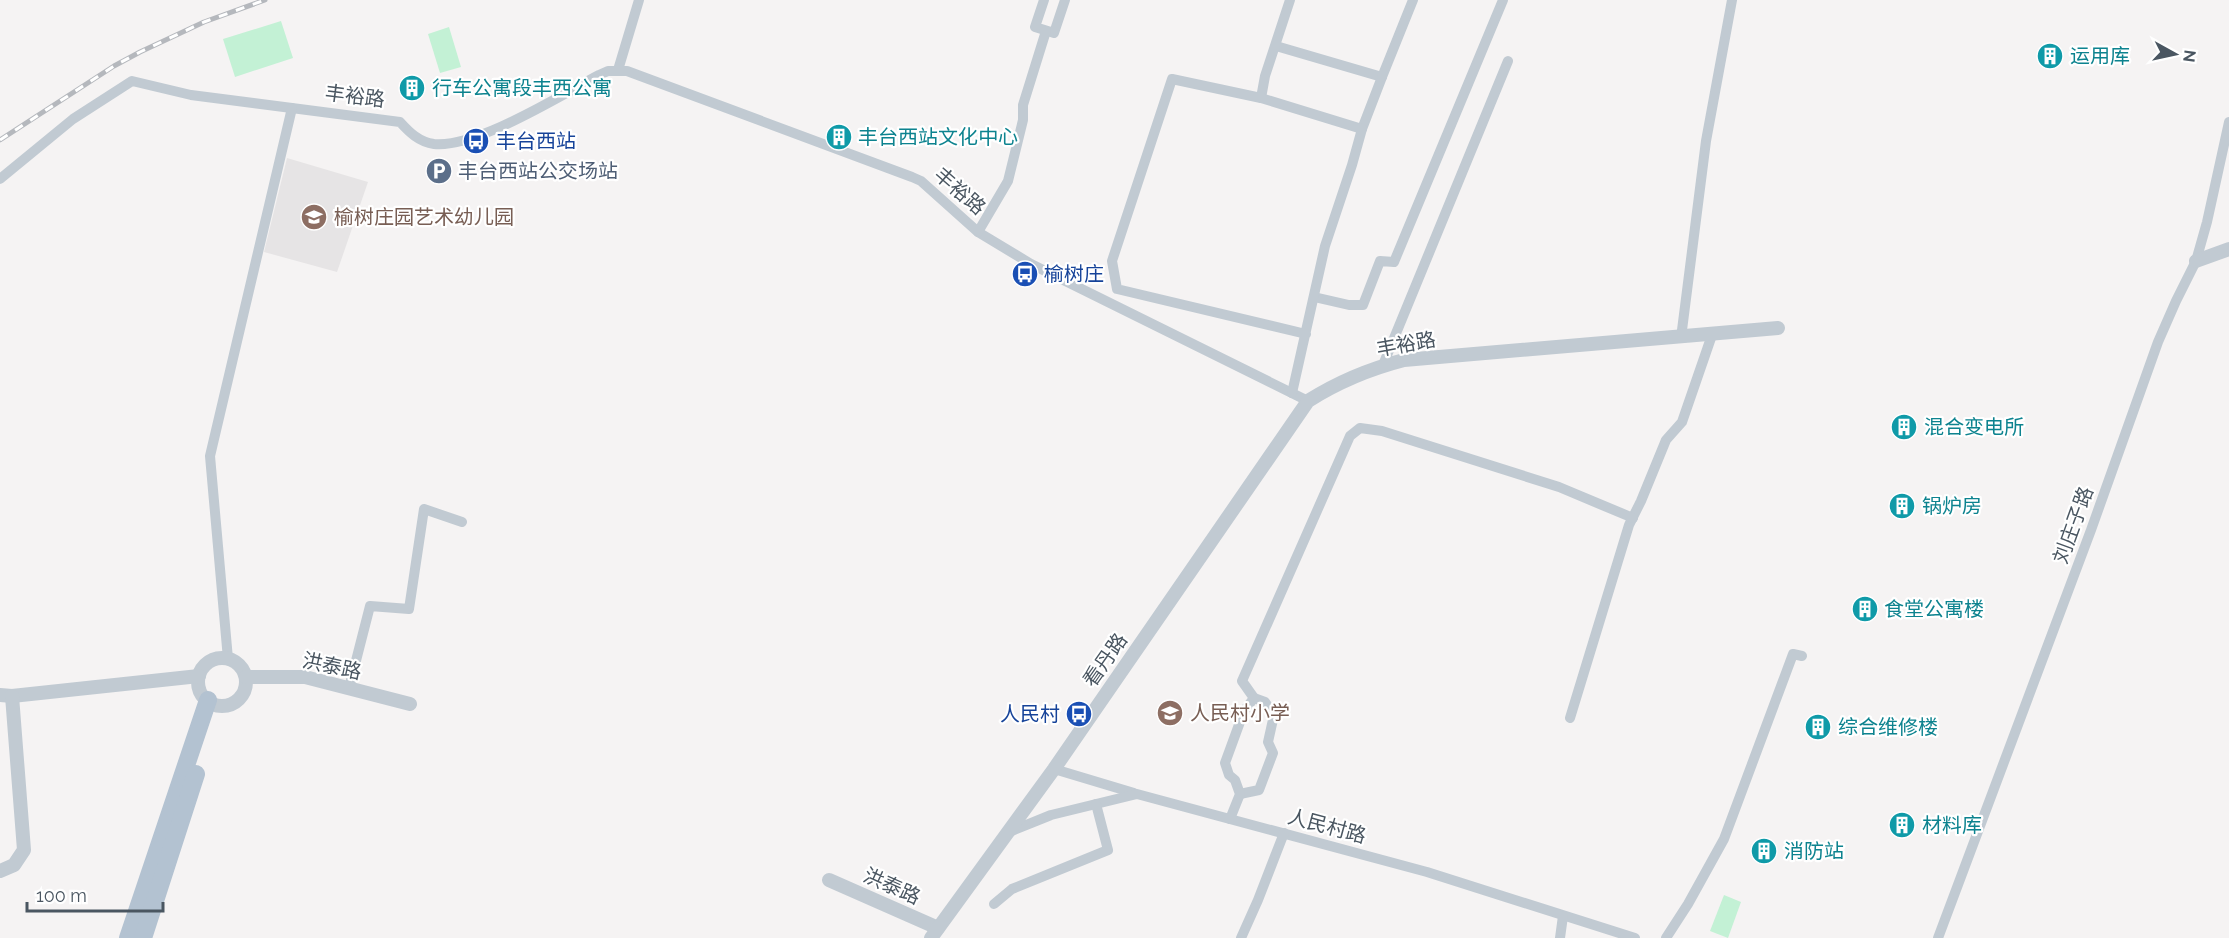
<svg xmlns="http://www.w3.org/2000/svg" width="2229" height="938" font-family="Raleway,'Noto Sans SC',sans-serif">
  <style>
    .education { fill: #e6e4e5 }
    .green { fill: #c3f1d5 }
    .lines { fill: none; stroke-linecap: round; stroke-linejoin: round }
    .minor { stroke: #c1cad2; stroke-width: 10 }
    .tertiary { stroke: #c1cad2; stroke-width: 14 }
    .primary { stroke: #b3c2d1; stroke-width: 18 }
    .rail-casing { stroke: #b5b8bd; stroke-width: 5 }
    .rail { stroke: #fff; stroke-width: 3; stroke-dasharray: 9; stroke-linecap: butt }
    .labels { text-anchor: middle; stroke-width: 4.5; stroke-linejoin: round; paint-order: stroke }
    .culture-label { font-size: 20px; fill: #0d838f; stroke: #fff; text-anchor: start }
    .street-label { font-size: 20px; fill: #4a5661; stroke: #fff }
    .transit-label { font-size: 20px; fill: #164399; stroke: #fff; text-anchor: start }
    .service-label { font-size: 20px; fill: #4e5e75; stroke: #fff; text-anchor: start }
    .education-label { font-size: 20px; fill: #785e54; stroke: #fff; text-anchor: start }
  </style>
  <rect width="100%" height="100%" fill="#f5f3f3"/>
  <path class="education" d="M287 158 368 182 337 272 264 252Z"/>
  <g class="green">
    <path d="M281 21 293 58 235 77 223 39Z"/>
    <path d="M449 27 461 67 440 73 428 34Z"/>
    <path d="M1724 895 1741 902 1728 938 1710 931Z"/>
  </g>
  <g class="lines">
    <g class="minor">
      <path d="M1044 0 1035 27 1054 33 1065 0"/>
      <path d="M1276 46 1382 77 1362 129"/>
      <path d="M618 70 639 0"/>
      <path d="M1382 77 1413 0"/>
      <path d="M1261 98 1265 76 1290 0"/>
      <path d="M0 179 73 119 132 81 191 95 400 122C409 132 419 142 434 144 477 148 561 95 599 75L608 71H627L912 177 921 181 978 232 1031 264 1308 401"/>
      <path d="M978 232 1008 181 1023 120V105L1046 31"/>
      <path d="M1314 297 1349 305H1363L1380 261 1394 262 1503 0"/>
      <path d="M1681 338 1706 141 1732 0"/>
      <path d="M1383 365 1508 61"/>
      <path d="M1292 393 1325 246 1352 165 1362 129 1261 98 1172 79 1112 261 1117 289 1306 334"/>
      <path d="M228 659 210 456 292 108"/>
      <path d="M349 688 370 606 409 609 424 509 462 522"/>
      <path d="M1570 718 1629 525 1641 501 1666 440 1682 422 1712 335"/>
      <path d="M1054 769 1134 793"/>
      <path d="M1240 794 1259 790 1273 753 1268 742 1274 715 1265 702 1254 698"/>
      <path d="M1230 819 1240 794 1235 780 1229 775 1225 763 1244 711 1254 698 1242 681 1350 436 1360 428 1382 431 1559 487 1633 518"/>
      <path d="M1009 832 1051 815 1137 794 1427 872 1635 938"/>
      <path d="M994 904 1012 889 1108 850 1096 804"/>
      <path d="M1241 938 1258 900 1284 833"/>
      <path d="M1560 938 1563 916"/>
      <path d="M1666 938 1688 904 1724 839 1793 654 1802 656"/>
      <path d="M1938 938 2091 530 2158 342 2176 301 2196 261 2207 222 2229 122"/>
    </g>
    <g class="tertiary">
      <path d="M2196 261 2229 249"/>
      <circle cx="222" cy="682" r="24"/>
      <path d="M246 677H305L410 704"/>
      <path d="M0 695 12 696 199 676"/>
      <path d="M0 871 14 865 24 850 12 696"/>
      <path d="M829 880 938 928"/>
      <path d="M931 938 1054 769 1308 401C1338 382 1369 369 1404 360L1778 328"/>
    </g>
    <g class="primary">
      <path d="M128 938 208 700"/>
      <path d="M143 938 196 774"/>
    </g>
    <defs>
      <path id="rail" d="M0 140 114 66 140 52 204 22 265 0"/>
    </defs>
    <use href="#rail" class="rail-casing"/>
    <use href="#rail" class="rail"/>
  </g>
  <defs>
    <symbol id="building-disc" viewBox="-11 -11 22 22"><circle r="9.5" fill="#0f9aa8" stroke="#fff"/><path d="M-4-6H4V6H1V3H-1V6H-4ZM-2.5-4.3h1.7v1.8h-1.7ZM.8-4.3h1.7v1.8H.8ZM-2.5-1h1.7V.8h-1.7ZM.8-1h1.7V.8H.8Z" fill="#fff"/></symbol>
    <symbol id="bus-disc" viewBox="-11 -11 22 22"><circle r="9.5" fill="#1a4fb4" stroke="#fff"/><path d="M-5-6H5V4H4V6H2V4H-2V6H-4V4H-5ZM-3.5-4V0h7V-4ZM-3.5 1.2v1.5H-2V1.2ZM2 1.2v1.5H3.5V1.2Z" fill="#fff"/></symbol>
    <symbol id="parking-disc" viewBox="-11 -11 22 22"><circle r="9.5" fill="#5c6f8a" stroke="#fff"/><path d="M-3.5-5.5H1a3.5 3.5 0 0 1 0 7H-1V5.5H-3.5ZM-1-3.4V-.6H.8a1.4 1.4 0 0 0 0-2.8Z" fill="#fff"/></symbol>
    <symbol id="school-disc" viewBox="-11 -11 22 22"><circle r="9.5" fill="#8d6e63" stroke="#fff"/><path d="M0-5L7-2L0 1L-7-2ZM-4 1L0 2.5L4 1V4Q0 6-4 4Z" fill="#fff"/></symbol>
  </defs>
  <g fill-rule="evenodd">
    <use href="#building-disc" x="2035" y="41" width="30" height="30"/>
    <use href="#building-disc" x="397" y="73" width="30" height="30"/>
    <use href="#building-disc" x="824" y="122" width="30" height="30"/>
    <use href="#bus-disc" x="461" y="126" width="30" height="30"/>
    <use href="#parking-disc" x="424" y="156" width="30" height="30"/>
    <use href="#school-disc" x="299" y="202" width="30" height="30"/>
    <use href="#bus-disc" x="1010" y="259" width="30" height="30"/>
    <use href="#building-disc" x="1889" y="412" width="30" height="30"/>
    <use href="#building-disc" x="1887" y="491" width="30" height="30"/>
    <use href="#building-disc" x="1850" y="594" width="30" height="30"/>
    <use href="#school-disc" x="1155" y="698" width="30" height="30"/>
    <use href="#bus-disc" x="1064" y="699" width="30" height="30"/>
    <use href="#building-disc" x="1803" y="712" width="30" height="30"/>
    <use href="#building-disc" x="1887" y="810" width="30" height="30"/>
    <use href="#building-disc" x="1749" y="836" width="30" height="30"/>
  </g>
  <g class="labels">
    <g class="culture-label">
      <text x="2070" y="63">运用库</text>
      <text x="432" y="95">行车公寓段丰西公寓</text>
      <text x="858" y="144">丰台西站文化中心</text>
      <text x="1924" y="434">混合变电所</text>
      <text x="1922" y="513">锅炉房</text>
      <text x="1884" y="616">食堂公寓楼</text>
      <text x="1838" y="734">综合维修楼</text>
      <text x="1922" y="832">材料库</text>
      <text x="1784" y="858">消防站</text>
    </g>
    <g class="street-label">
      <text transform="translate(355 96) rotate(7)" y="7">丰裕路</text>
      <text transform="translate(960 191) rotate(41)" y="7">丰裕路</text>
      <text transform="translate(1406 344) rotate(-10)" y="7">丰裕路</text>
      <text transform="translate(2073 525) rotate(-70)" y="7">刘庄子路</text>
      <text transform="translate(1105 660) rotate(-55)" y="7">看丹路</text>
      <text transform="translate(332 666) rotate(12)" y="7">洪泰路</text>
      <text transform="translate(1327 826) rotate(15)" y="7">人民村路</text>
      <text transform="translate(892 886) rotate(24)" y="7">洪泰路</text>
    </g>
    <g class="transit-label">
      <text x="496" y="148">丰台西站</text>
      <text x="1044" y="281">榆树庄</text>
      <text x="1060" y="721" text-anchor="end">人民村</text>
    </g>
    <g class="service-label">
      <text x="458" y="178">丰台西站公交场站</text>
    </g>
    <g class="education-label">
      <text x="334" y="224">榆树庄园艺术幼儿园</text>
      <text x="1190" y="720">人民村小学</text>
    </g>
  </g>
  <g transform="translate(2175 54) rotate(98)" stroke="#ffffff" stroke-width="4.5" paint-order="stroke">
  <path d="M0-4.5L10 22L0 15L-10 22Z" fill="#4a5661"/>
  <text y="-9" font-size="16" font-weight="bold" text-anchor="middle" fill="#4a5661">N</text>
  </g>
  <path d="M27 902v9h136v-9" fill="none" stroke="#4a5661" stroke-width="3"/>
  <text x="36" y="902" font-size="18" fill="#4a5661" stroke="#ffffff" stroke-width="4.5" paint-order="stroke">100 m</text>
</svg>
